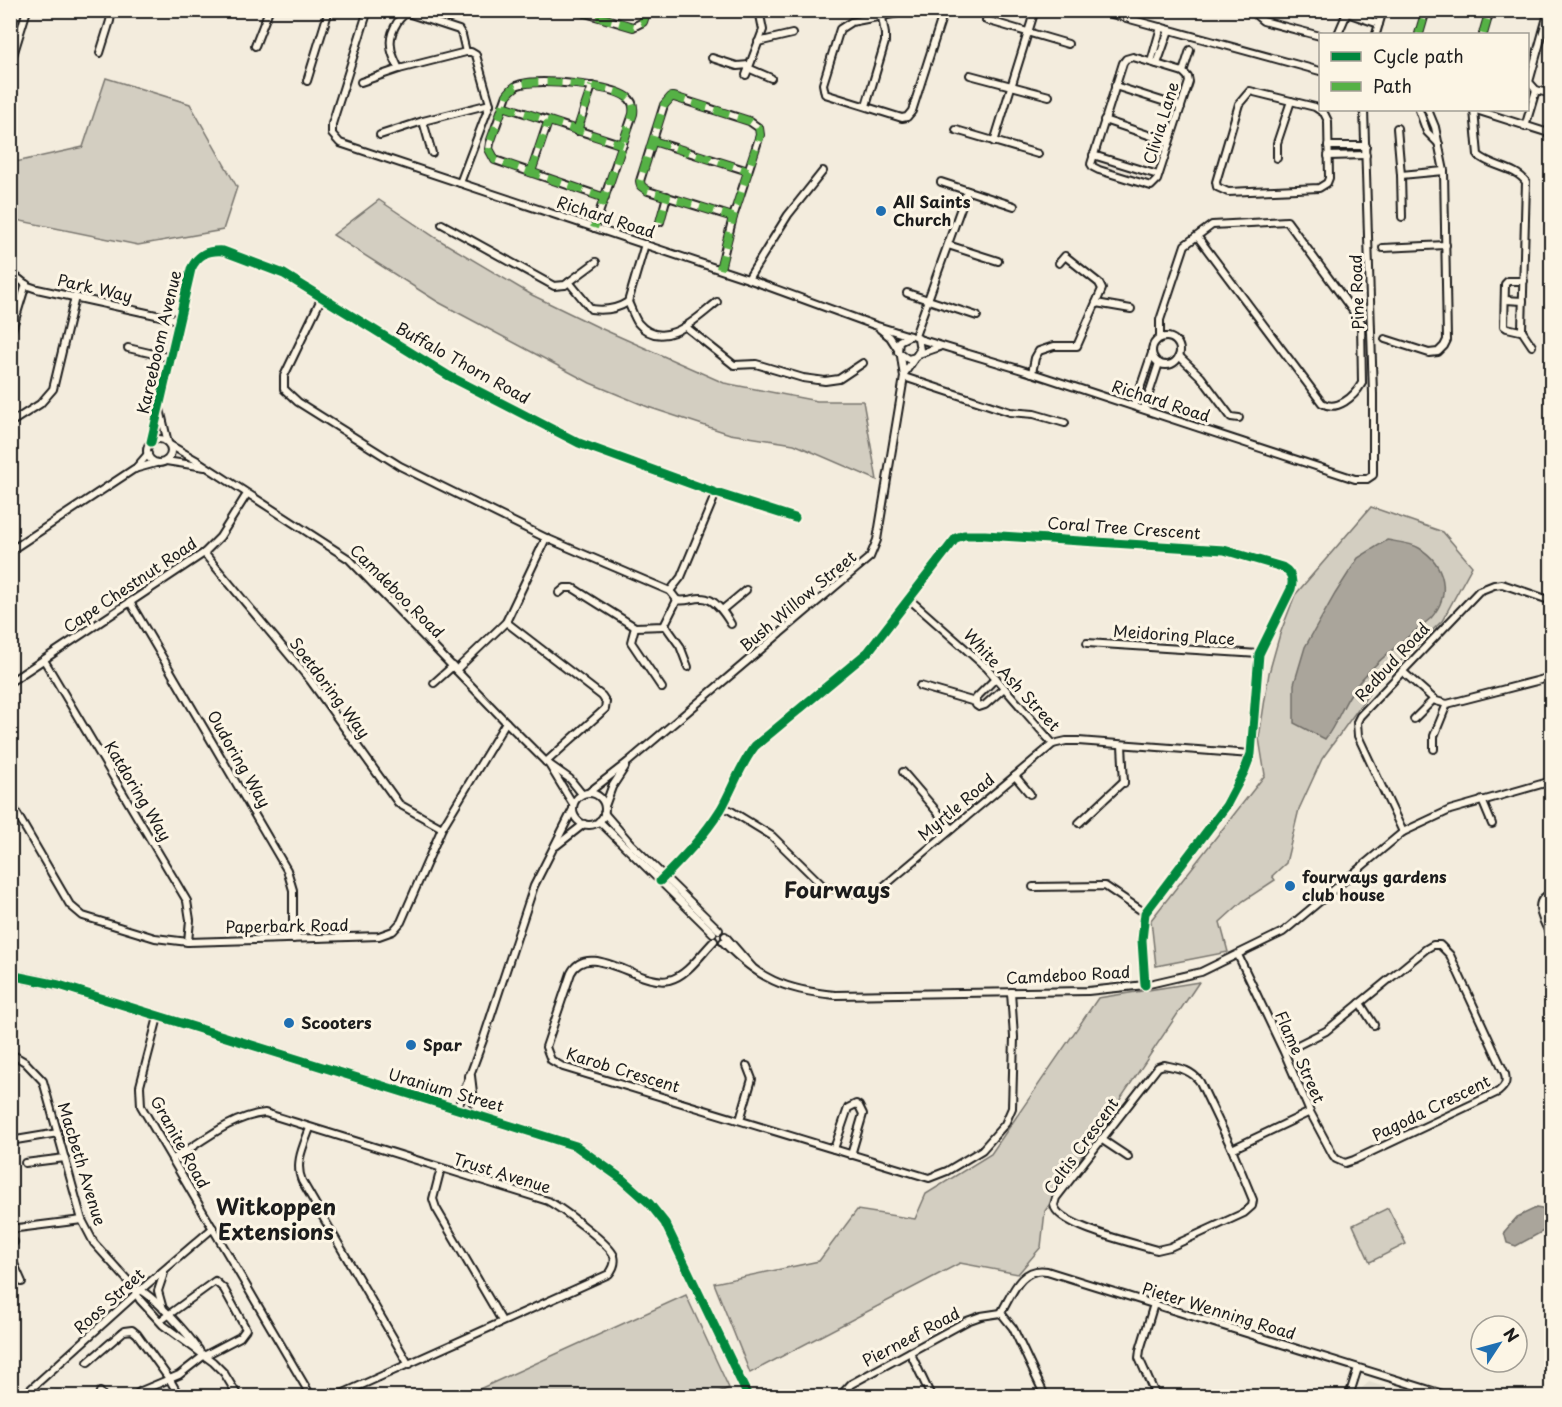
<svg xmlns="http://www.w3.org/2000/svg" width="1562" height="1407" font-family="'Playpen Sans',sans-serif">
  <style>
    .built { fill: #e3ddcf }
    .green { fill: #d3cec1; stroke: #78756e; stroke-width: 1.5 }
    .water { fill: #aaa59b; stroke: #716e68; stroke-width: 1.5 }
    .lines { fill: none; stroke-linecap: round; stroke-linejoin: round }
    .minor-casing { stroke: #1c1c1c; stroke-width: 10 }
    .tertiary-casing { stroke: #1c1c1c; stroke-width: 12 }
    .minor { stroke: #fcf5e5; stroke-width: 6 }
    .tertiary { stroke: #fcf5e5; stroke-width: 8 }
    .quiet { stroke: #55b145; stroke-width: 8; stroke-dasharray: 15 8; stroke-linecap: butt }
    .cycleway-casing { stroke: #fcf5e5; stroke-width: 13 }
    .cycleway { stroke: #00873e; stroke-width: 9 }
    .poi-dot { fill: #1f6fb2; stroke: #fcf5e5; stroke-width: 2 }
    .labels { text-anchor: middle; stroke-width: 6; stroke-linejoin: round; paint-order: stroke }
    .street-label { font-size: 16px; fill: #1c1c1c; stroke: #fcf5e5 }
    .poi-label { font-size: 16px; font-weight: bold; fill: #1c1c1c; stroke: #fcf5e5; text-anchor: start }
    .district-label { font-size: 22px; font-weight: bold; fill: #1c1c1c; stroke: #fcf5e5 }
  </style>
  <rect width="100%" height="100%" fill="#f3ecdd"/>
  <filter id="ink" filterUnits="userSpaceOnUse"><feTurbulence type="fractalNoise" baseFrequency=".0167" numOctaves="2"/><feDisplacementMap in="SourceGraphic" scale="12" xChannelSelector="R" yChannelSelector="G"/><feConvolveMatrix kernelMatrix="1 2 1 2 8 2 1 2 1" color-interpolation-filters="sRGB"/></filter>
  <g filter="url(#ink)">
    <path class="built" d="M1369 1382 1413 1396H1359L1362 1388Z"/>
    <g class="green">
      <path d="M106 78 190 104 237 187 223 230 138 245 11 219V163L83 147Z"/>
      <path d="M379 200 436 238 532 295 600 328 724 383 817 401H863L877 480 794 444 730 434 648 407 590 383 438 302 333 235Z"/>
      <path d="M1371 507 1443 532 1472 566 1442 621 1373 688 1322 759 1299 809 1286 863 1272 876 1275 880 1243 901 1220 922 1228 952 1156 966 1151 920 1265 775 1259 738 1269 673 1280 634 1295 595Z"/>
      <path d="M1199 982 1045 1211 1041 1247 1018 1274 960 1263 750 1373 714 1283 819 1261 857 1210 915 1219 926 1194 991 1154 1098 998Z"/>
      <path d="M1388 1208 1406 1244 1370 1262 1353 1225Z"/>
      <path d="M686 1295 729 1388 710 1396H464Z"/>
    </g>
    <g class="water">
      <path d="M1387 540C1397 542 1411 543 1419 548 1445 564 1452 594 1431 618 1405 640 1368 666 1350 695 1341 709 1336 725 1325 739L1294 723V684L1305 647 1335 594 1358 558Z"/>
      <path d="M1536 1208 1547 1210 1551 1215 1549 1228 1516 1246 1507 1243 1504 1232 1517 1217Z"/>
    </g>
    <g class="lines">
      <defs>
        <g id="minor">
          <path d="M368 10 332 124V134L340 143 748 279 874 325 910 336"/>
          <path d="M575 10 633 27 643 22 647 10"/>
          <path d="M914 10 851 22 840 29 823 84 825 94 902 118 907 117 912 111 942 17 951 10"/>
          <path d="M933 10 942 17"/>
          <path d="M1097 10 1320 71"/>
          <path d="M1256 10 1257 16 1263 21 1320 36"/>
          <path d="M1338 10 1379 24"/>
          <path d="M1549 10 1529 82 1536 90 1552 94"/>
          <path d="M986 20 1068 44"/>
          <path d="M1338 34 1347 13"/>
          <path d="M1376 34 1383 10"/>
          <path d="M1419 34 1426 10"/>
          <path d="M1483 34 1490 10"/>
          <path d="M758 42 792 34"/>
          <path d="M255 46 269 10"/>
          <path d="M100 53 110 21 111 15 108 10"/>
          <path d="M1133 57 1183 72 1188 77 1189 82 1157 180 1151 186 1099 170 1093 167 1091 164 1123 63 1126 59Z"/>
          <path d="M712 58 737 66 749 65"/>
          <path d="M1151 62 1161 27"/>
          <path d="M1157 64 1169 30"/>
          <path d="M10 65 27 10"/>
          <path d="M748 68 771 78"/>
          <path d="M399 69C396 62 391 54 391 46 389 35 397 18 407 13L459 30 462 35 466 52"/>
          <path d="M1183 72 1190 50"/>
          <path d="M746 75 763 30 759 10"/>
          <path d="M970 75 1049 96"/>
          <path d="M307 81 329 10"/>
          <path d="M361 82 399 69 466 52H471L476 55 490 104 460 183"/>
          <path d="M1115 86 1181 107"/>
          <path d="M1250 91 1315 107 1324 113 1328 121 1329 178 1327 183 1319 188 1228 192 1217 187 1216 182 1239 104Z"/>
          <path d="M671 97H674L749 121 759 128 760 135 733 217 648 191 641 186 640 181 664 105Z"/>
          <path d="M503 106 623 145"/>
          <path d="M866 106 885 42V34L882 17"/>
          <path d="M1419 110 1427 132 1439 144"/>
          <path d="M1474 110 1478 155C1491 167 1516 167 1526 182L1522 329 1520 331 1507 328 1504 326 1505 284 1508 281H1524"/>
          <path d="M1476 110 1552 134"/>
          <path d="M1104 120 1169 142"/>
          <path d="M423 121 432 153"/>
          <path d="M1525 127 1536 90"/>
          <path d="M1397 128 1401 175 1402 217"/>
          <path d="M956 130 1038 154"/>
          <path d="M577 131 592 86"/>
          <path d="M380 135 423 121 490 104"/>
          <path d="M653 141 748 171"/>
          <path d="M994 142 1035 10"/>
          <path d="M1328 146H1366"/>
          <path d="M1093 155 1158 175"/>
          <path d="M1328 156 1366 155"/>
          <path d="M1277 158V143L1291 101"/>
          <path d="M531 172 548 122"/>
          <path d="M1401 175 1444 171"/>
          <path d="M941 182 1014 206"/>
          <path d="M660 222 667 196"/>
          <path d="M442 224 554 286 565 285 596 262"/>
          <path d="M594 228 633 114C634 107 633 101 627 97 611 85 542 79 522 84 515 85 511 90 507 95L490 143 489 149 495 160 605 198"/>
          <path d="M948 245 998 261"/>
          <path d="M1383 248 1446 245"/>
          <path d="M720 269 733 217"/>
          <path d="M10 272 28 286 37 289 179 320"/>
          <path d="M748 279 788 215 823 171"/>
          <path d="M569 282 591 309C604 311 617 309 628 302L645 244"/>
          <path d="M907 293 977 316"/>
          <path d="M322 297 284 376V389L298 402 400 466 546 538 670 591 681 577 716 493"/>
          <path d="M1505 300 1523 301"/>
          <path d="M628 302C631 308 634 317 638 323 663 353 697 318 717 302"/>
          <path d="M1096 303 1131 309"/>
          <path d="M686 327 734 365 756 364 803 378 825 381 839 379 863 363"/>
          <path d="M880 329 890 337 897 348"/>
          <path d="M12 330 26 284"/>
          <path d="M1522 331 1532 346"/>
          <path d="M909 336 899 341 898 352 908 359 916 357"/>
          <path d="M915 336 967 191"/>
          <circle cx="1166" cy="351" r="14"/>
          <path d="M1160 338V320L1185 245 1212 225 1287 221 1361 322 1362 383C1354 397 1337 412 1322 403L1197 236"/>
          <path d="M919 339 1032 373 1355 479H1367L1373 475V394L1364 110"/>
          <path d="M1385 339 1429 353 1438 352 1444 346 1447 340 1444 171 1435 127 1428 110"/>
          <path d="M128 348 171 358"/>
          <path d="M919 354 939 347"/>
          <path d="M1179 356 1201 377 1231 417 1239 418"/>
          <path d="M1032 373 1035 358 1039 351 1054 346H1077L1102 289 1099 283 1065 256 1059 263"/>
          <path d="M904 374 920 350 918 338"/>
          <path d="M904 377 1010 412 1034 414 1065 423"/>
          <path d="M1134 406 1152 353"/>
          <path d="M160 409 168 443"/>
          <path d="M1144 409 1159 363"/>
          <path d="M10 423 40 404 53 389 75 297"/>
          <circle cx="159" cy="451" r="12"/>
          <path d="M151 442 191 269C198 254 208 250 223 251L284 274 449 376 579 443 716 493 795 518"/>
          <path d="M170 445 196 460 349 559 506 722 546 762 570 779 582 794"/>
          <path d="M166 461 205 467"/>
          <path d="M135 469 148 454"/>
          <path d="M10 551 134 469 156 463"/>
          <path d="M204 553 310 680 399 804 442 828"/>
          <path d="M670 591 677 600C685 602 693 598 702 598 715 598 725 614 731 624"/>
          <path d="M559 593 565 588H573L635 627 664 626 677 600"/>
          <path d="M909 599 987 668 1053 744 1066 741H1078L1251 754"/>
          <path d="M130 602 287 870 293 890V939"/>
          <path d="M722 610 746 590"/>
          <path d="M506 622 602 696 606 702 605 709 546 762"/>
          <path d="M665 625 680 646 688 667"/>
          <path d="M635 627 631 642 662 688"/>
          <path d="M1087 643 1259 654"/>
          <path d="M44 660 187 901 190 920 188 942"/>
          <path d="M456 670 506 622 546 538"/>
          <path d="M1402 671 1436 701 1447 704 1552 677"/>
          <path d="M996 678 976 698V705L979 707 985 705 1004 688"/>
          <path d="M10 682 204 553 220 537 247 494"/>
          <path d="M434 683 453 666"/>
          <path d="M920 686 975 702"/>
          <path d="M1414 719 1434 699"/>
          <path d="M1122 745 1124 783"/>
          <path d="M1434 749V736L1447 704"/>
          <path d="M548 763 573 804"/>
          <path d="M903 772 951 828"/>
          <path d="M1015 776 1030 794"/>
          <circle cx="589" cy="809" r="16"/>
          <path d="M588 793 628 762 870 557 877 540 904 377 901 356"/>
          <path d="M1482 800 1492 824"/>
          <path d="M10 802 70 905 83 916 155 938 188 942 379 936 393 931 401 922 442 828 506 722"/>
          <path d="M605 806 612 787 625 767"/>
          <path d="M723 806 772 836 823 886 849 893 877 892 869 895 877 892 1053 744"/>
          <path d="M604 813 631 844 719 930"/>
          <path d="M599 821 713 933"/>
          <path d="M1079 823 1124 781"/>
          <path d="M1403 832 1358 736 1357 722 1360 716 1479 591 1494 585 1502 584 1552 601"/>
          <path d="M556 846 584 824"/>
          <path d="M660 881C683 858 704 836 721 809 733 788 740 765 755 746L868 652 956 538 964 535H985L1224 550 1282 567C1291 572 1294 578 1291 589L1259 654 1251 754 1244 772 1226 806 1145 913 1142 940 1145 985"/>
          <path d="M1033 887 1105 886 1145 913"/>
          <path d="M1552 893C1529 901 1545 924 1552 938"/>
          <path d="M725 936 752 967"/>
          <path d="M714 941C701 954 687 976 669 980 641 987 588 939 571 973L546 1047 551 1060 563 1067 929 1178 947 1171 982 1150 1005 1124 1012 1108 1014 1037 1011 992"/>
          <path d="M723 942C759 979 784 990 835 995L1088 991 1145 985 1201 972 1283 932 1403 832 1450 810 1552 781"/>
          <path d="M1238 955 1284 1052 1310 1112 1333 1155 1336 1159 1345 1163 1354 1160 1498 1092C1505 1086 1507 1083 1505 1074L1450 955 1440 945H1433L1426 949 1326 1031 1284 1052"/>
          <path d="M1360 1003 1374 1025"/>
          <path d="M158 1017 140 1086 141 1106 311 1396"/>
          <path d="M10 1053 25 1062 43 1081 82 1220 94 1243 131 1284 140 1300 163 1325 213 1362 224 1373 238 1396"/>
          <path d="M1164 1065C1178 1068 1191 1069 1200 1082L1232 1149 1253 1200 1252 1206 1244 1213 1170 1247 1157 1250C1137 1244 1057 1226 1054 1205L1056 1198 1158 1067Z"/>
          <path d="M457 1110 483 1040 534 886 573 809"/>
          <path d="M740 1120 752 1079 747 1066"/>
          <path d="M310 1128C304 1145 294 1163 302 1181L409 1365"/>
          <path d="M1101 1139 1128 1157"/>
          <path d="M10 1141 58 1133"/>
          <path d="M834 1149 848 1108 856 1104 859 1106 863 1114 851 1155"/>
          <path d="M1232 1149 1310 1112"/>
          <path d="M172 1160C200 1143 231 1116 265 1113L548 1201C561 1208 610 1244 614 1256 616 1263 613 1269 609 1274L337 1396"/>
          <path d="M25 1163 65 1158"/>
          <path d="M441 1168 433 1199 436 1208 502 1321"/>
          <path d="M10 1229 82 1220"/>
          <path d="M10 1243 14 1242"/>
          <path d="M10 1255 22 1282"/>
          <path d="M139 1289C157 1299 187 1333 199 1350"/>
          <path d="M1154 1304 1140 1350 1139 1358 1156 1396"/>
          <path d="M163 1309 158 1291 164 1273"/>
          <path d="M1001 1313C1012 1294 1021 1266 1047 1271L1449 1396"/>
          <path d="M1001 1313 1013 1328 1045 1396"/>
          <path d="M910 1352 931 1396"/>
          <path d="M88 1362 124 1331 132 1330 137 1334 170 1380 179 1396"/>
          <path d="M100 1392 103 1396"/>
          <path d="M57 1395V1396"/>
          <path d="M23 1396 136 1294 213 1228"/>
          <path d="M134 1396 141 1391 179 1375 202 1357 240 1337 246 1329 224 1289 215 1281 160 1321"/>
          <path d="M840 1396 851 1384 967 1321 981 1316 1001 1313"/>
          <path d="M1349 1396 1358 1368"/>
        </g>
        <g id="tertiary">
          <path d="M10 975 59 985 576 1146 622 1179 649 1203 665 1223 748 1396"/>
          <path d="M470 1076 473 1101 488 1116"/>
        </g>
      </defs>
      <use href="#minor" class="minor-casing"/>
      <use href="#tertiary" class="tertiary-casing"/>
      <use href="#minor" class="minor"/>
      <use href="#tertiary" class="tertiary"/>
      <g class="quiet">
        <path d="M575 10 633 27 643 22 647 10"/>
        <path d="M1419 34 1426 10"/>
        <path d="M1483 34 1490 10"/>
        <path d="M671 97H674L749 121 759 128 760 135 733 217 648 191 641 186 640 181 664 105Z"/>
        <path d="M503 106 623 145"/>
        <path d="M577 131 592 86"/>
        <path d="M653 141 748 171"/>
        <path d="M531 172 548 122"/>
        <path d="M660 222 667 196"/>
        <path d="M594 228 633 114C634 107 633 101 627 97 611 85 542 79 522 84 515 85 511 90 507 95L490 143 489 149 495 160 605 198"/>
        <path d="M720 269 733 217"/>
      </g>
      <defs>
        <g id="cycleway">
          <path d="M151 442 191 269C198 254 208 250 223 251L284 274 449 376 579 443 716 493 795 518"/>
          <path d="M660 881C683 858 704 836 721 809 733 788 740 765 755 746L868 652 956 538 964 535H985L1224 550 1282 567C1291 572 1294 578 1291 589L1259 654 1251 754 1244 772 1226 806 1145 913 1142 940 1145 985"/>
          <path d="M10 975 59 985 576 1146 622 1179 649 1203 665 1223 748 1396"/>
        </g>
      </defs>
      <use href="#cycleway" class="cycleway-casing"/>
      <use href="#cycleway" class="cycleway"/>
    </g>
  </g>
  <g class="poi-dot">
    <circle cx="881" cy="211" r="6"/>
    <circle cx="1290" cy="886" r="6"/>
    <circle cx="289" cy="1023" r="6"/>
    <circle cx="411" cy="1045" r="6"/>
  </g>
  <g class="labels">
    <g class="street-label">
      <text transform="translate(1161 123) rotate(-73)" y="6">Clivia Lane</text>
      <text transform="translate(606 217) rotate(18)" y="6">Richard Road</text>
      <text transform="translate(95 288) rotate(13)" y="6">Park Way</text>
      <text transform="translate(1357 292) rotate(-92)" y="6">Pine Road</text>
      <text transform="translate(159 342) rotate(-77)" y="6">Kareeboom Avenue</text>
      <text transform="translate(463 363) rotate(29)" y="6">Buffalo Thorn Road</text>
      <text transform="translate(1161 401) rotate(18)" y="6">Richard Road</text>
      <text transform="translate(1124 528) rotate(4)" y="6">Coral Tree Crescent</text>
      <text transform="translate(130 585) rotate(-34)" y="6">Cape Chestnut Road</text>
      <text transform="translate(397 591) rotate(45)" y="6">Camdeboo Road</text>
      <text transform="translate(798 601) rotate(-40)" y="6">Bush Willow Street</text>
      <text transform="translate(1174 635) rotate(4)" y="6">Meidoring Place</text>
      <text transform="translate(1392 662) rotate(-47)" y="6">Redbud Road</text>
      <text transform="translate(1012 680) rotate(47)" y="6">White Ash Street</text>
      <text transform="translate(330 688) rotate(53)" y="6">Soetdoring Way</text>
      <text transform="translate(239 759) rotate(60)" y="6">Oudoring Way</text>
      <text transform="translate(138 791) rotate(59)" y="6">Katdoring Way</text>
      <text transform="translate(956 807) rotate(-40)" y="6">Myrtle Road</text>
      <text transform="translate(287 926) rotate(-1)" y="6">Paperbark Road</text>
      <text transform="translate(1068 975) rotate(-3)" y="6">Camdeboo Road</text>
      <text transform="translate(1300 1057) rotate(66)" y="6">Flame Street</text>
      <text transform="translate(623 1070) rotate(17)" y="6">Karob Crescent</text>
      <text transform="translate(446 1090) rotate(16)" y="6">Uranium Street</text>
      <text transform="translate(1431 1108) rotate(-26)" y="6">Pagoda Crescent</text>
      <text transform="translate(180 1142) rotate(61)" y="6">Granite Road</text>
      <text transform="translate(1081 1146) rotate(-54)" y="6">Celtis Crescent</text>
      <text transform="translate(82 1164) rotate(73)" y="6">Macbeth Avenue</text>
      <text transform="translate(502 1173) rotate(17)" y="6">Trust Avenue</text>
      <text transform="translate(109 1301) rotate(-42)" y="6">Roos Street</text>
      <text transform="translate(1219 1311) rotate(17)" y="6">Pieter Wenning Road</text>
      <text transform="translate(911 1337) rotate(-28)" y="6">Pierneef Road</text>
    </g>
    <g class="poi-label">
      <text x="893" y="208">All Saints<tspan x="893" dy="18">Church</tspan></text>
      <text x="1302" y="883">fourways gardens<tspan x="1302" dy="18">club house</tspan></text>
      <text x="301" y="1029">Scooters</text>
      <text x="423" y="1051">Spar</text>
    </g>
    <g class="district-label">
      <text x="837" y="898">Fourways</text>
      <text x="276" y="1215">Witkoppen<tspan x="276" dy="25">Extensions</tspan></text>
    </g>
  </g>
  <rect width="1562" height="1407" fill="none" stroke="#fcf5e5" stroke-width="36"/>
  <rect x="18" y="18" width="1526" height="1371" fill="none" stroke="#1c1c1c" stroke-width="2" filter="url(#ink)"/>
  <rect x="1319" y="33" width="210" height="78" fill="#fcf5e5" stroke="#a29e95" stroke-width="1.5"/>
  <rect x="1331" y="52" width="30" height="9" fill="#00873e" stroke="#a29e95" stroke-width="1.5"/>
  <text x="1373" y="63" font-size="18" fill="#1c1c1c">Cycle path</text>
  <rect x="1331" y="82" width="30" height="9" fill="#55b145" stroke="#a29e95" stroke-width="1.5"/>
  <text x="1373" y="93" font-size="18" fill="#1c1c1c">Path</text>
  <g transform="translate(1499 1344) rotate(54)"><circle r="28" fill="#fcf5e5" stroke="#a29e95" stroke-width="1.5"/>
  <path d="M0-4.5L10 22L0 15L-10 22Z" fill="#1f6fb2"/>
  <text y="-9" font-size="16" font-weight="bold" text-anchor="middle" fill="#1c1c1c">N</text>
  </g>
</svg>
